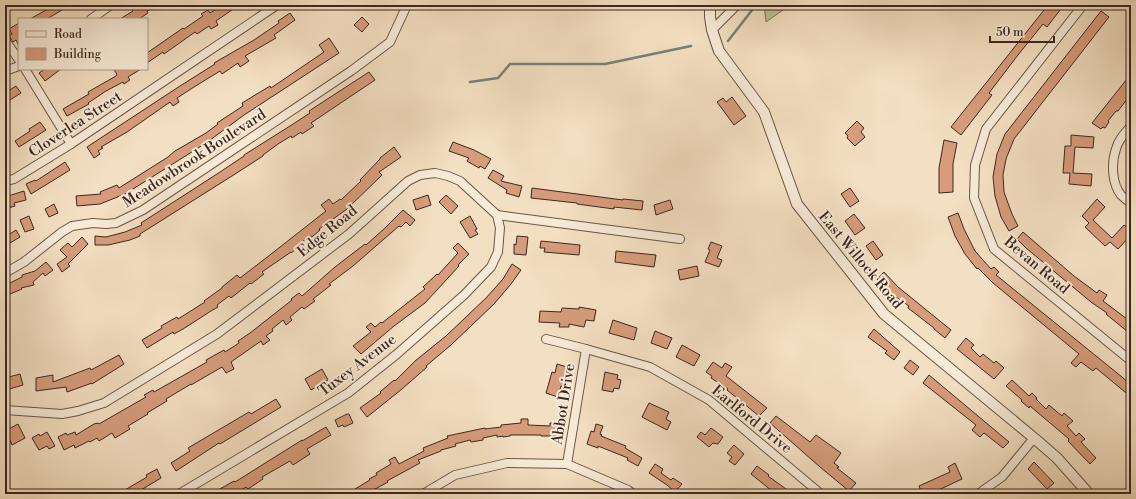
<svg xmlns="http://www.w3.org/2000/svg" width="1136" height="499" font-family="'Libre Bodoni',serif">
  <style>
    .green { fill: #bec191; stroke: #7e7458 }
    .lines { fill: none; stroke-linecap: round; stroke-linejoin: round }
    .stream { stroke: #758178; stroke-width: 2.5 }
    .building { fill: #d69c7c; stroke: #3d271f }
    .minor-casing { stroke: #6a5548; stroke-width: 10 }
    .tertiary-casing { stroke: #6a5548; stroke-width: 12 }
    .minor { stroke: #f7ead7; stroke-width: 8 }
    .tertiary { stroke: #f7ead7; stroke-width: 10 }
    .labels { text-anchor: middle; stroke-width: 4; stroke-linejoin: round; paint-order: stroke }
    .street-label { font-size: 15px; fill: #3d271f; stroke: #f7ead7 }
  </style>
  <rect width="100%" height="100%" fill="#f3dfc1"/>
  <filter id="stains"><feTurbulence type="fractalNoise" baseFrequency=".005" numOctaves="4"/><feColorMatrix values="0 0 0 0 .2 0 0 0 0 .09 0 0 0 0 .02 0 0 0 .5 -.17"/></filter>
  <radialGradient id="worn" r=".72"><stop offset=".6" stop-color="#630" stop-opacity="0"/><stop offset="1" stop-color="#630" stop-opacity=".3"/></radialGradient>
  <path class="green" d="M764 5H790L766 22Z"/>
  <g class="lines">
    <g class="stream">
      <path d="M728 41 756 5"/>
      <path d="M470 82 498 78 510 64H605L691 46"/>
    </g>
  </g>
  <g class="building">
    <path d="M55 5H70L47 19H30Z"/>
    <path d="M137 5H158L147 11 148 13 139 19H120L133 11 131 9Z"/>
    <path d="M223 5H239L216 21 218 25 211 29 209 26 197 34 195 32 164 54 163 52 147 63V53L183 28 184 29 203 16 201 14 208 10 210 13Z"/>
    <path d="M1048 5H1064L1047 27 1043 24 1018 55 989 93 992 95 961 135 951 127Z"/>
    <path d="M1101 11 1109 17 1014 139 1006 159 1003 175 1004 192 1012 214 1018 226 1009 231 1001 217 995 196 993 177 997 154 1005 134Z"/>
    <path d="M290 13 295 20 274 35 276 38 245 56 249 61 240 67 238 63 222 74 220 71 194 87 177 98 179 102 173 106 170 102 127 132 101 147 103 148 98 151 100 154 94 158 87 147 180 86 215 64 214 63 254 40 279 23 278 21Z"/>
    <path d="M362 17 369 24 362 32 354 25Z"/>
    <path d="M19 23V46L16 40 13 42 9 36 12 34 9 29Z"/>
    <path d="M329 38 339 53 244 115 206 143 125 194 100 204 77 206 76 196 101 194 100 192 117 185 119 188 168 157 175 151 206 133 218 124 217 123 243 106 242 103 270 86 271 88 324 52 319 45Z"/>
    <path d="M45 69H61L45 81 39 73Z"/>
    <path d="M113 69H141L128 77 130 80 124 84 123 82 106 91 88 103 89 104 67 116 63 109 89 94 88 92 116 76 117 74Z"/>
    <path d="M369 72 375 80 311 123 314 126 302 134 301 132 292 138 291 136 278 144 263 155V156L232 176 140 234V236L130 240 108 245H95V236L106 237 125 232 142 225 141 223 217 174 244 156V155L290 126 310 113 309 111Z"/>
    <path d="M1131 74V94L1118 111H1116L1108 121 1109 122 1105 128 1103 127 1101 129 1092 123Z"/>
    <path d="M16 86 21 93 5 103V93Z"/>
    <path d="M732 97 746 116 734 125 717 102 723 98 726 102Z"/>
    <path d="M857 121 864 128 861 132 865 137 855 146 847 138 848 136 845 133Z"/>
    <path d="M40 122 46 130 19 147 15 141 30 131 29 129Z"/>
    <path d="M1071 135 1094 137 1093 148 1075 147 1073 173 1092 174 1091 186 1069 184 1070 173H1063L1065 146H1071Z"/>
    <path d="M944 140 957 143 953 164V192L939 193V168Z"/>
    <path d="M453 142 474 150 491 159 485 169 480 166 479 168 467 161 469 158 449 151Z"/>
    <path d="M394 147 401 157 379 172 382 175 347 209 319 229 320 230 312 237 310 236 299 244 300 246 291 253V252L262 272 264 274 251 284 250 283 231 298 229 296 217 305 218 307 211 311 183 329 174 334 173 332 147 348 142 340 162 328 161 326 177 317 178 319 205 302 204 301 222 288V287L237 275 240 278 266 258 326 211 321 205 329 199 333 204 340 199 341 200 361 181 360 180 380 159V158Z"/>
    <path d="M65 162 70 170 31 194 26 184 35 180 36 181Z"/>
    <path d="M493 170 504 176 501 181 522 186 519 197 506 193 507 190 488 178Z"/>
    <path d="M532 188 623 200V199L643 201 642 210 614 207V209L577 204V203L531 198Z"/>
    <path d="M850 188 859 201 850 207 841 194Z"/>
    <path d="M24 191 26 200 14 203 15 206 5 209V197Z"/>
    <path d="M428 195 431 205 416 210 413 200Z"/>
    <path d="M446 195 458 206 451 214 439 202Z"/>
    <path d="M1097 199 1105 207 1093 220 1112 238 1124 225 1131 231V235L1118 249 1110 242 1105 246 1085 227 1089 223 1082 216Z"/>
    <path d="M670 200 673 209 656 215 654 205Z"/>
    <path d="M54 204 58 213 49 217 45 209Z"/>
    <path d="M403 210 415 220 410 226 406 222 401 227 399 226 353 266 329 284 331 285 313 299 315 301 304 309 302 307 290 317 292 320 286 325 283 320 272 329 273 331 266 336 270 340 263 345 261 341 231 362 234 369 226 373 222 367 191 385V384L166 399 167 401 147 413 148 414 128 426 130 429 115 438 112 433 99 441 97 438 90 442 89 441 75 448 74 445 64 450 58 437 66 433 67 435 75 432 76 435 94 424 98 423 99 424 146 397 144 395 153 390 154 392 207 362 206 360 224 350 225 352 239 343 238 341 250 333 292 300 291 299 299 293 302 296 335 267 365 244 366 245 385 228Z"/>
    <path d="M958 213 964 229 975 251 991 269 994 267 999 272 996 275 1122 377 1131 385V397L1096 368 1093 371 1081 362 1076 367 1071 363 1079 354 993 283 978 268 977 269 965 254 955 236 948 217Z"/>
    <path d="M854 214 865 228 855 235 845 221Z"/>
    <path d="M29 216 34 229 25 232 20 220Z"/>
    <path d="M470 216 477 229 475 230 478 234 470 238 460 222Z"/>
    <path d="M16 230 20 237 5 246V237Z"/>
    <path d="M1023 232 1074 276 1097 293 1099 290 1107 295 1103 301 1127 319 1131 314V329L1128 332 1106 314 1107 313 1091 302 1026 248 1017 239Z"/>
    <path d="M517 236 528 237 526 255 514 254V244L516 245Z"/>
    <path d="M82 237 88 244 68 264 70 266 62 272 57 264 67 257 60 250 68 243 72 247Z"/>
    <path d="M541 241 580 245 579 255 544 252 545 248H540Z"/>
    <path d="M873 241 883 255 876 260 866 246Z"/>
    <path d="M711 242 722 246 717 258 722 260 719 267 705 262 710 250 708 249Z"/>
    <path d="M458 243 469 254 458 265 459 266 425 303 394 326 361 354 353 346 371 332 366 327 371 323 375 327 381 322 382 323 425 289 423 287 437 274 438 275 458 253 453 248Z"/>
    <path d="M616 251 656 255 654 267 615 262Z"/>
    <path d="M46 262 53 270 45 276 43 273 33 282 34 285 21 288 22 289 10 294 6 285 22 277V275L35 271Z"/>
    <path d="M512 264 521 270 511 284 494 304 451 345 426 366 427 367 402 389 367 417 360 408 381 393 380 392 394 380 395 381 415 361 446 336 486 298 503 279Z"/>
    <path d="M697 266 699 276 680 280 678 270Z"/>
    <path d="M884 272 898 287 951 330 945 338 934 329V328L908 308 909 306 890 293 877 279Z"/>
    <path d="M579 307 596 310 594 321 586 320 584 327 569 324V327H559L560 323 539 322 540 311 561 312 562 308 579 309Z"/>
    <path d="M613 320 637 328 634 340 609 333Z"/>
    <path d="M874 329 900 352 894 360 885 353 887 351 868 337Z"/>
    <path d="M655 331 672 338 667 349 651 343Z"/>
    <path d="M966 338 974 345 971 348 980 357 983 354 994 363 996 361 1004 368 994 379 957 349Z"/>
    <path d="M682 345 700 355 694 366 676 357Z"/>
    <path d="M119 355 124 364 92 384V383L67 392 66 387 36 391V378L53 375V382L90 368 91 370Z"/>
    <path d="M910 360 919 367 913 375 904 368Z"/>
    <path d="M713 362 722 368 725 363 732 367 726 376 767 408 759 416 727 390 728 389 711 378 712 376 706 372Z"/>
    <path d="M557 364 567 367 565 377 568 378 565 387 561 386 558 397 546 393 552 372 555 373Z"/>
    <path d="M322 369 328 380 311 390 305 379Z"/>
    <path d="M605 372 618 375 617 379 621 380 619 389 614 388 613 392 602 390Z"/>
    <path d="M20 374 23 385 6 390 5 378Z"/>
    <path d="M929 375 1009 442 1003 448 984 433 980 437 972 430 976 425 923 383Z"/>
    <path d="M1012 380 1029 396 1032 393 1037 398 1036 399 1046 409 1049 405 1062 416 1064 413 1073 421 1067 426 1076 436 1079 433 1085 439 1081 442 1096 458 1090 464 1068 441 1069 439 1030 406 1029 408 1021 401 1022 400 1006 386Z"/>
    <path d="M276 399 281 407 220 444 219 443 176 471 171 463 190 451 188 448 249 412 251 414Z"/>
    <path d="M649 403 669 412 666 419 671 422 667 430 642 417Z"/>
    <path d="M347 414H349L353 423 344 427 343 425 338 427 335 420Z"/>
    <path d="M776 416 810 442 816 435 841 453 834 463 839 467 837 468 856 483 849 491 820 467 770 423Z"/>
    <path d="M521 419H528V425L550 426V423H557L556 436H541V435H510V436L503 437V436L497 437V435L483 438V440L471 442 470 440 455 444 456 446 441 450V451L418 460 420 463 387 481 388 482 366 494H357L355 489 370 480 369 479 377 475 376 473 391 464 389 460 395 457 399 464 424 451 423 448 448 438 447 436 485 428V429L501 427V425L521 423Z"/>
    <path d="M18 424 25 438 12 445 9 438 5 440V431Z"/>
    <path d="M596 424 603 426 600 434 602 435 601 436 626 446 625 448 642 458 638 466 627 460 628 458 598 446V448L587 444 591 431 594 432Z"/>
    <path d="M326 427 331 435 307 449 310 454 293 465 290 461 262 477 263 479 248 489 246 487 234 494H211L234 481 235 482 302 440V441Z"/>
    <path d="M711 428 723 437 718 444 713 443 709 447 697 437 701 432 705 435Z"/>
    <path d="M47 432 55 446 49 449 47 446 39 450 32 438 39 434 40 436Z"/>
    <path d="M734 445 744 454 735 465 729 461 732 457 727 453Z"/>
    <path d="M1034 462 1054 483 1047 489 1028 469Z"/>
    <path d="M955 463 962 479 930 494H922L919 486 950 472 948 467Z"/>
    <path d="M655 464 663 469 661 473 671 480 673 478 682 484 675 492 667 485 649 473Z"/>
    <path d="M757 466 769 475 768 476 793 494H770L772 491 751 474Z"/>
    <path d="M157 469 161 478 141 490 142 492 138 494H118L147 477 146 475Z"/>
  </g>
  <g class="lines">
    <defs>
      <g id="minor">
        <path d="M1083 5 986 129 975 165 974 198 994 249 1131 361"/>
        <path d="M91 19 111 5"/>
        <path d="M712 30 737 5"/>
        <path d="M5 40 19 60"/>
        <path d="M25 69 71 144"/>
        <path d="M5 71 19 66"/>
        <path d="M1131 126C1125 133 1118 140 1116 149 1111 163 1112 184 1121 195 1124 198 1128 201 1131 203"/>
        <path d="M5 181 14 179 71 144 277 5"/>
        <path d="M5 273 24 262 62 232 72 226 93 223 106 224 116 223 143 210 351 71 390 42 407 5"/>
        <path d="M546 339 586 349 650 367 709 400 821 494"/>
        <path d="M5 410 62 414 78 411 104 403 217 334 349 234 408 181 420 175 435 173 448 176 460 181 497 215 680 239"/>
        <path d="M567 464 586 349"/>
        <path d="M179 494 348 393 397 354 464 295 491 267 498 252 500 228 497 215"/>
        <path d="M423 494 455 475 507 463 567 464 628 490 633 494"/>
        <path d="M978 494 1002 477 1034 438"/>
      </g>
      <path id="tertiary" d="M710 5V17L712 30 719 51 764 112 797 204 884 314 1034 438 1057 458 1089 494"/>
    </defs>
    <use href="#minor" class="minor-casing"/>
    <use href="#tertiary" class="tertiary-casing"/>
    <use href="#minor" class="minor"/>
    <use href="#tertiary" class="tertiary"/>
  </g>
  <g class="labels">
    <g class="street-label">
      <text transform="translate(75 124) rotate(-33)" y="5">Cloverlea Street</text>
      <text transform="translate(194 158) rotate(-33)" y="5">Meadowbrook Boulevard</text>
      <text transform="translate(327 231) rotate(-39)" y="5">Edge Road</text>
      <text transform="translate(861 260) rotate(50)" y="5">East Willock Road</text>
      <text transform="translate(1037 265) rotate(40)" y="5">Bevan Road</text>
      <text transform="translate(357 365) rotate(-37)" y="5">Tuxey Avenue</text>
      <text transform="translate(563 404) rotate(-81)" y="5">Abbot Drive</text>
      <text transform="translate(752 419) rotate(39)" y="5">Earlford Drive</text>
    </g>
  </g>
  <rect width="1136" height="499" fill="none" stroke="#f3dfc1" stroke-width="20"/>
  <rect x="6" y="6" width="1124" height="487" fill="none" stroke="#3d271f" stroke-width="2"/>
  <rect x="10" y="10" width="1116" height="479" fill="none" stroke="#3d271f"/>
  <rect x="18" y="18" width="130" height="52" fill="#f7ead7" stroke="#ad9c8d"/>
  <rect x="26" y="31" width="20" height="6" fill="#f7ead7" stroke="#ad9c8d"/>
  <text x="54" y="38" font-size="12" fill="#3d271f">Road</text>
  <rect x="26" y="48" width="20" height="12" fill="#d69c7c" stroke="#ad9c8d"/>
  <text x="54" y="58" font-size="12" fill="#3d271f">Building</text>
  <path d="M990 36v6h64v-6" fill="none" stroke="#3d271f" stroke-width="2"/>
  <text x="996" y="36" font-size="12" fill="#3d271f" stroke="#f7ead7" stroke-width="3" paint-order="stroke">50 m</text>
  <rect width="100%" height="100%" filter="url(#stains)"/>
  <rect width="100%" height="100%" fill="url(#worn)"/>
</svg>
